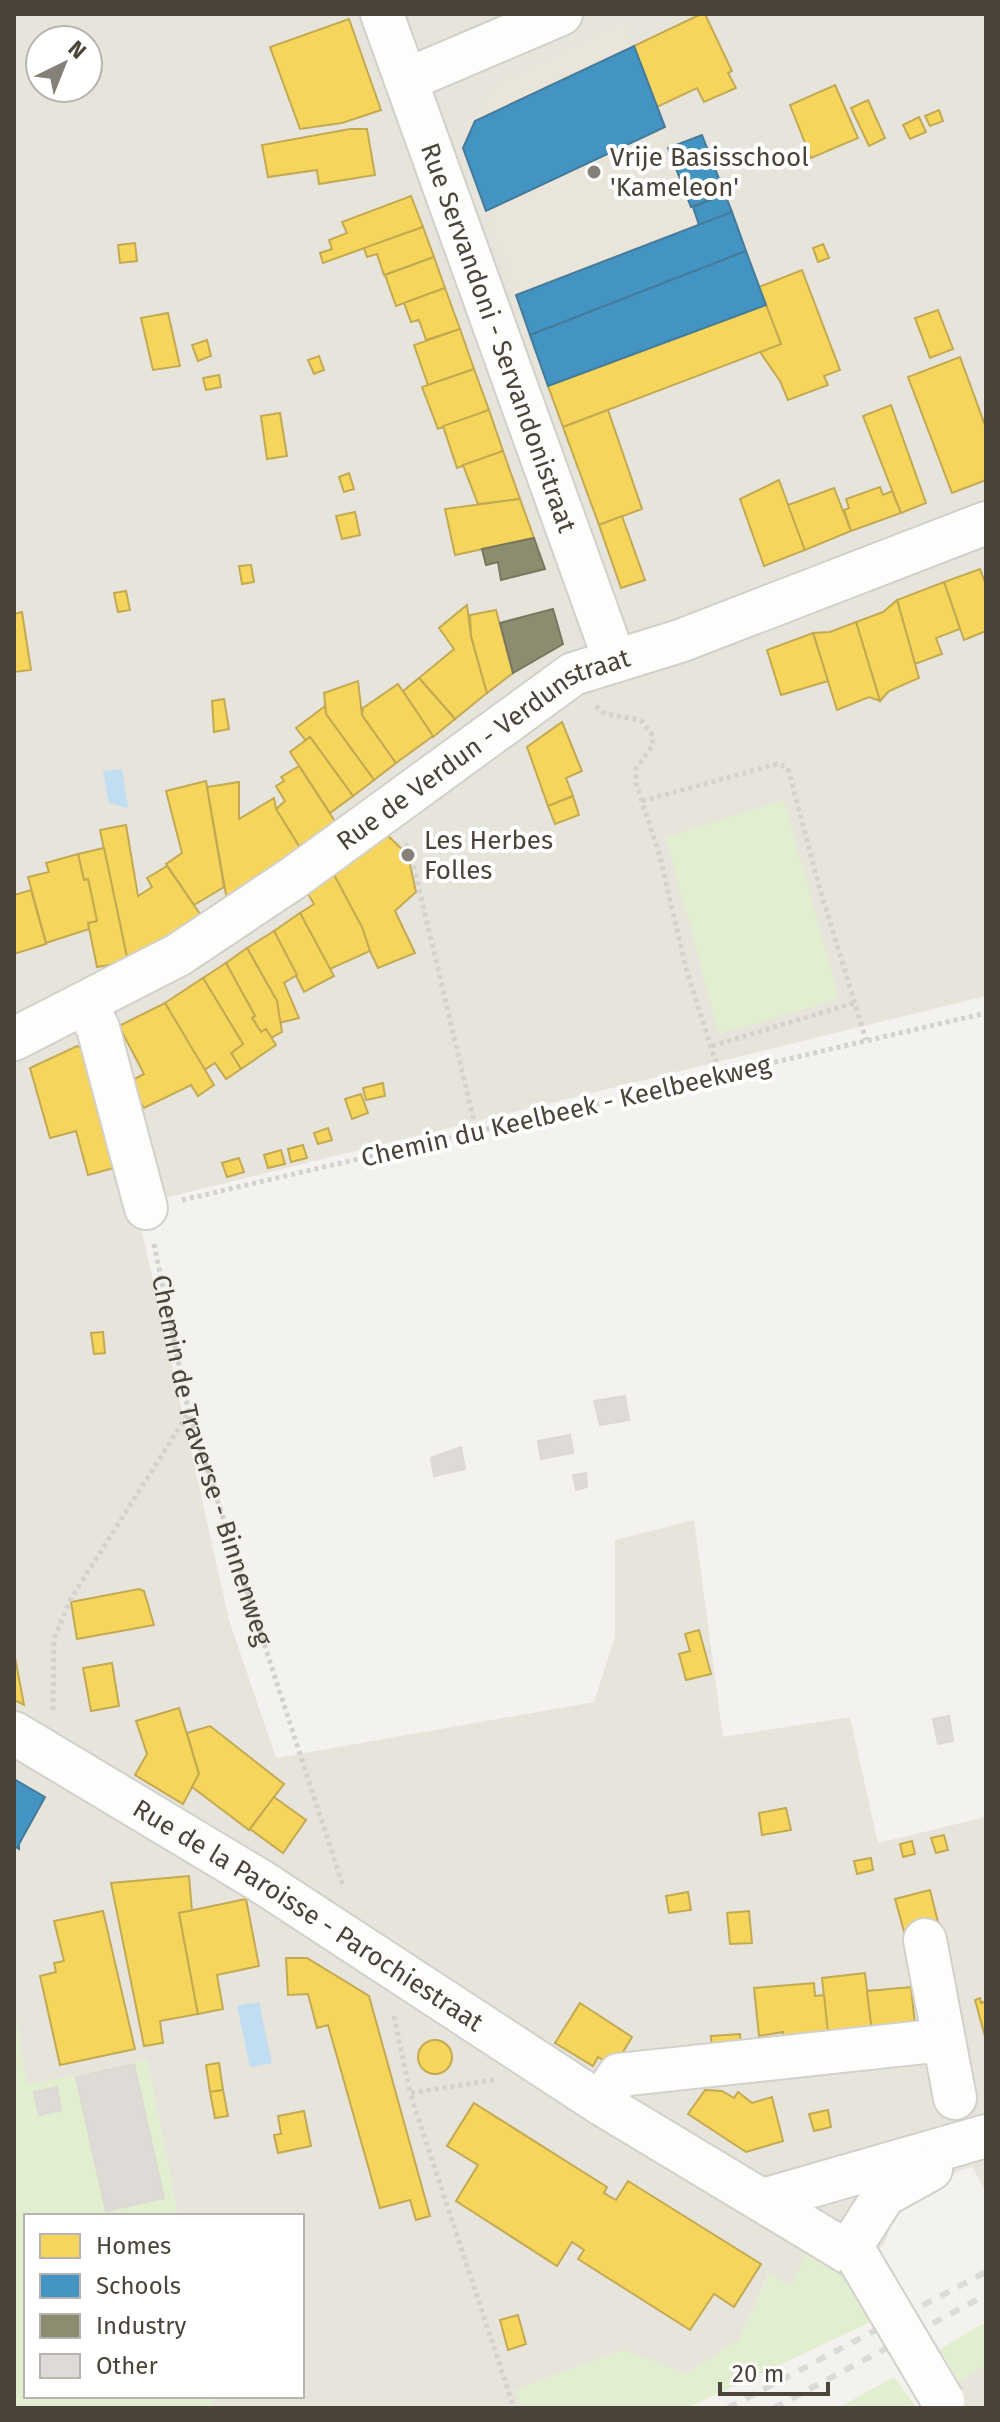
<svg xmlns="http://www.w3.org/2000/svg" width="1000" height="2422" font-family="'Fira Sans',sans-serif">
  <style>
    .residential { fill: #e7e4dc; fill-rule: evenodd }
    .education { fill: #eae5da }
    .green { fill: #e1eecf }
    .water { fill: #c0ddf1 }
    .homes { fill: #f6d55c; stroke: #c3aa52; stroke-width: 2 }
    .schools { fill: #4393c3; stroke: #457b9a; stroke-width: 2 }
    .industry { fill: #8c8c6e; stroke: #78765e; stroke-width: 2 }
    .building { fill: #dedbd6; stroke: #dcd9d4; stroke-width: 2 }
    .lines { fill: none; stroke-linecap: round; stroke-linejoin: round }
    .minor-casing { stroke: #d2d0cb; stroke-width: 46 }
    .path { stroke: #d3d2cc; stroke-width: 5; stroke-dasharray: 4 4; stroke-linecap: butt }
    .minor { stroke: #fdfdfc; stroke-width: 42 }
    .rail { stroke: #dbdbda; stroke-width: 6; stroke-dasharray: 10 10; stroke-linecap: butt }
    .minor-bridge-casing { stroke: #d2d0cb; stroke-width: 46; stroke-linecap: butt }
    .minor-bridge { stroke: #fdfdfc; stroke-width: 42 }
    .poi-dot { fill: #868178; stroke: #fff; stroke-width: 3 }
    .labels { text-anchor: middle; stroke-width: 8; stroke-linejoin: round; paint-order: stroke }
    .poi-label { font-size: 26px; fill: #4b4439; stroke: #fff; text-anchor: start }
    .street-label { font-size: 26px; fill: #4b4439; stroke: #fff }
  </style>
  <rect width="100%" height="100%" fill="#f4f2ee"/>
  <g class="residential">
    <path d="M14 14H986V996L136 1205 229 1620 276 1758 594 1702 615 1637V1540L694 1520 723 1737 850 1717 878 1843 986 1817V2193L972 2166 923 2186 894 2218 884 2245 842 2268 791 2286 768 2274 739 2340 685 2374 623 2350 515 2390 522 2408H212L210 2396H302V2216H178L147 2060 26 2086 14 2006ZM40 40H88V88H40Z"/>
    <path d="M986 2364V2408H919L959 2382Z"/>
  </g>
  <path class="education" d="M624 20 672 146 702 135 732 212 530 335 463 148 485 95 493 85Z"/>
  <g class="green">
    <path d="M784 800 839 999 719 1034 666 837Z"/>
    <path d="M14 2006 27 2085 147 2060 178 2216H26V2396H210L212 2408H14Z"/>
    <path d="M808 2249 842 2268 871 2322 687 2408H522L515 2390 623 2350 686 2373 739 2340 769 2273 791 2286Z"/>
    <path d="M986 2322V2364L959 2382 940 2349Z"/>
    <path d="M894 2377 917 2408H838Z"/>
  </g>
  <g class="water">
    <path d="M122 769 128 808 109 803 103 771Z"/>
    <path d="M259 2002 272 2063 250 2067 237 2006Z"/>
  </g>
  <g class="homes">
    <path d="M701 14H705L732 71 728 73 736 88 704 102 697 88 657 107 634 46Z"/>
    <path d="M349 19 381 110 342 123 300 129 270 47Z"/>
    <path d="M835 85 858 138 811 158 790 105Z"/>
    <path d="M868 100 885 138 869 146 851 108Z"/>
    <path d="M939 110 943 121 930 126 925 116Z"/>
    <path d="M919 117 926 132 910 139 903 125Z"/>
    <path d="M350 129H367L375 175 319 184 317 170 268 177 262 145Z"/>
    <path d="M411 196 423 227 323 263 320 253 332 249 329 240 347 233 342 222Z"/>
    <path d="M423 227 434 257 384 275 377 254 367 257 364 248Z"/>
    <path d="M135 243 137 261 120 263 118 245Z"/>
    <path d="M823 244 829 258 818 262 813 248Z"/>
    <path d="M434 257 445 288 396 306 385 275Z"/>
    <path d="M802 270 840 370 824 376 828 385 788 400 780 381 760 352 781 344 759 287Z"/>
    <path d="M445 288 460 329 426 340 419 320 411 322 404 303Z"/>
    <path d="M766 305 781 344 563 427 548 386Z"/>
    <path d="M938 310 953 349 930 358 915 318Z"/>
    <path d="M168 313 180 366 153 370 141 318Z"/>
    <path d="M460 329 474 369 428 385 414 345Z"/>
    <path d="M207 340 211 356 198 361 192 345Z"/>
    <path d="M319 356 324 370 314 374 308 360Z"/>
    <path d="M960 357 986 428V480L952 493 908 377Z"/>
    <path d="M474 369 489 410 438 429 422 387Z"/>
    <path d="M219 375 221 387 206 390 203 378Z"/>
    <path d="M891 405 926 503 901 513 863 416Z"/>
    <path d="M489 410 503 451 457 468 443 426Z"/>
    <path d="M608 410 642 509 599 525 563 427Z"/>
    <path d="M280 413 287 456 267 459 261 416Z"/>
    <path d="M503 451 520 499 478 504 463 465Z"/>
    <path d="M349 473 354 489 344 492 339 477Z"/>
    <path d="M779 480 805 550 764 566 740 499Z"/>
    <path d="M880 487 883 495 892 491 901 513 851 531 844 510 849 508 846 499Z"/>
    <path d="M834 488 851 531 805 550 788 505Z"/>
    <path d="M520 499 534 538 455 555 445 509Z"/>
    <path d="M355 512 360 535 342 539 336 516Z"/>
    <path d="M622 516 645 580 621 588 599 525Z"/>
    <path d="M251 565 254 582 242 584 239 566Z"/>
    <path d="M980 569 986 585V631L964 640 944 582Z"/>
    <path d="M944 582 960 629 936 638 942 654 915 664 897 600Z"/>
    <path d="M126 591 130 610 118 612 114 593Z"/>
    <path d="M897 600 919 678 889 691 880 701 856 622 883 612Z"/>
    <path d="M467 605 471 636 487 693 455 719 419 678 454 649 439 628Z"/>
    <path d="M496 610 513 673 487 693 471 636 470 615Z"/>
    <path d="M22 612 31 670 14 672V614Z"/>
    <path d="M856 622 880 701 869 697 837 710 813 633 830 632Z"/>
    <path d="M813 633 828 681 781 695 767 650Z"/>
    <path d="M419 678 455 719 433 737 403 691Z"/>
    <path d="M358 681 362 715 396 763 374 780 326 714 324 693Z"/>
    <path d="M398 684 433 736 396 763 362 715 363 708Z"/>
    <path d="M224 699 229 729 214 732 212 701Z"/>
    <path d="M325 706 326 714 374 780 353 796 310 737 306 741 296 728Z"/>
    <path d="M562 722 582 771 566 778 573 796 548 806 527 747Z"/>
    <path d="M310 737 353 796 330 813 290 752Z"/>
    <path d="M299 766 336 823 302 851 276 809 285 801 276 786 284 781 281 777Z"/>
    <path d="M206 781 224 887 194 905 166 864 182 853 166 791Z"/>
    <path d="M239 782V819L274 798 276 809 302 851 227 900 207 787Z"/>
    <path d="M573 796 579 815 555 824 548 806Z"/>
    <path d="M126 825 138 896 152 887 147 878 167 866 202 917 128 962 100 830Z"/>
    <path d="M382 830 408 855 416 892 395 911 415 953 378 968 333 873Z"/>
    <path d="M104 848 128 962 97 967 88 923 97 921 88 879 84 880 78 854Z"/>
    <path d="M78 854 84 880 88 879 97 921 88 923 89 929 46 943 28 877 49 872 46 863Z"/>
    <path d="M333 873 362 927 370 951 330 969 300 913 314 904 308 894Z"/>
    <path d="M31 890 46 944 14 954V895Z"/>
    <path d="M300 913 334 976 304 992 274 931Z"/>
    <path d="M274 931 297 975 284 983 299 1018 279 1023 277 1001 247 948Z"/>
    <path d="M247 948 277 1001 282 1032 271 1038 266 1029 261 1032 252 1018 255 1016 226 963Z"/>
    <path d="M226 963 255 1016 252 1018 261 1032 266 1029 276 1045 241 1069 231 1053 243 1044 203 978Z"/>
    <path d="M203 978 243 1044 231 1053 241 1069 226 1079 215 1063 203 1071 165 1003Z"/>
    <path d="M165 1003 214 1085 198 1096 191 1085 144 1108 129 1082 144 1074 119 1026Z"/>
    <path d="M77 1046 91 1052 121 1166 88 1175 76 1131 50 1138 30 1068Z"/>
    <path d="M383 1083 385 1096 366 1100 363 1088Z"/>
    <path d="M361 1094 368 1113 352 1119 345 1099Z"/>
    <path d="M328 1128 332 1140 318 1144 314 1133Z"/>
    <path d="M303 1145 307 1158 291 1162 288 1149Z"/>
    <path d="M281 1150 285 1164 268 1168 264 1155Z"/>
    <path d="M239 1158 244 1172 227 1177 222 1163Z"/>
    <path d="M103 1332 105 1353 94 1354 91 1333Z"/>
    <path d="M139 1589 144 1591 154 1625 77 1639 71 1602Z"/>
    <path d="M699 1630 711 1674 686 1680 679 1654 690 1651 685 1634Z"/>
    <path d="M14 1652 24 1705 14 1700Z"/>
    <path d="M112 1663 119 1706 91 1711 83 1668Z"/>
    <path d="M179 1708 199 1774 183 1804 135 1775 147 1754 136 1721Z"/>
    <path d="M210 1726 284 1784 249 1830 192 1787 199 1774 187 1733Z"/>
    <path d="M274 1797 306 1820 283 1853 250 1829Z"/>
    <path d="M786 1808 791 1830 762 1835 759 1813Z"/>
    <path d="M944 1835 948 1850 936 1853 931 1838Z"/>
    <path d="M912 1841 915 1854 903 1857 900 1844Z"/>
    <path d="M871 1858 873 1870 857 1874 854 1861Z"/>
    <path d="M189 1876 192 1911 179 1913 198 2014 160 2021 163 2043 144 2046 111 1883Z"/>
    <path d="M930 1890 939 1926 905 1935 895 1899Z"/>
    <path d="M688 1892 691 1910 669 1913 666 1896Z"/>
    <path d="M246 1899 259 1966 217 1975 223 2009 198 2014 179 1913Z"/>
    <path d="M103 1911 135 2049 60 2065 40 1976 56 1972 54 1963 64 1961 54 1921Z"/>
    <path d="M749 1911 752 1943 730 1944 727 1913Z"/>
    <path d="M286 1958H307L369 1996 430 2216 416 2220 410 2200 380 2208 328 2025 317 2028 308 1994 288 1995Z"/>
    <path d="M865 1973 873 2039 829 2043 822 1978Z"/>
    <path d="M814 1983 815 1996 824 1995 829 2043 784 2048 783 2032 759 2036 754 1988Z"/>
    <path d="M911 1987 916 2035 873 2039 867 1991Z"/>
    <path d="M980 1998 981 2003 986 2001V2040L975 2000Z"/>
    <path d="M580 2003 632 2037 614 2067 598 2057 593 2066 555 2043Z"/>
    <path d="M740 2034 741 2049 712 2052 711 2036Z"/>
    <circle cx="435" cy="2057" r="17"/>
    <path d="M219 2063 223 2090 210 2092 206 2065Z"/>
    <path d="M223 2090 228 2116 215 2118 210 2092Z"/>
    <path d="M705 2090 722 2091 734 2098 738 2092 752 2103 772 2097 783 2141 746 2152 688 2114Z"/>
    <path d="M474 2103 607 2187 604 2193 616 2200 628 2181 761 2264 734 2307 714 2294 690 2330 578 2259 584 2250 572 2242 557 2266 456 2201 478 2165 447 2146Z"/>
    <path d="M828 2110 831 2127 814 2131 809 2114Z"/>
    <path d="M304 2111 311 2146 278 2153 274 2135 281 2134 278 2116Z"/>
    <path d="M518 2315 526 2344 508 2350 500 2320Z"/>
  </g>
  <g class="schools">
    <path d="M634 46 665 127 486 211 463 148 475 121Z"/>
    <path d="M702 135 725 194 691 207 668 148Z"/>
    <path d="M725 194 732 212 699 225 693 207Z"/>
    <path d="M732 212 746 251 530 335 516 295Z"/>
    <path d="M746 251 766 305 548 386 530 335Z"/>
    <path d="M14 1779 45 1797 19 1844V1849L14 1846Z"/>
  </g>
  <g class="industry">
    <path d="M534 538 545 569 501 580 498 562 486 565 482 549Z"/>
    <path d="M553 609 563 644 513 673 500 623Z"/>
  </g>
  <g class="building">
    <path d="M625 1396 629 1420 600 1425 594 1401Z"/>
    <path d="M570 1435 573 1453 541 1459 538 1441Z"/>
    <path d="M461 1447 465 1469 434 1476 431 1458Z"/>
    <path d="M586 1473 587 1487 576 1490 573 1475Z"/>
    <path d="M949 1716 953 1741 938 1744 933 1719Z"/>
    <path d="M134 2064 164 2198 106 2211 76 2077Z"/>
    <path d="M57 2087 61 2110 39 2115 34 2092Z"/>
  </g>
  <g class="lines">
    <defs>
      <g id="minor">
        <path id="s2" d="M382 14 615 661"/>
        <path d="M406 80 561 14"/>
        <path d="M86 1005 98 1028 146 1208"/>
        <path id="s3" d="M14 1039 178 955 292 879 573 674 680 641 986 523"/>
        <path id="s4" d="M14 1733 259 1880 600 2103 859 2259"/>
        <path d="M925 1940 955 2098"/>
        <path d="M600 2103 619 2075 943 2040"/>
        <path d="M763 2200 986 2136"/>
        <path d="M849 2250 884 2195 931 2169"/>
      </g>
    </defs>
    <use href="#minor" class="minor-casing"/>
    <g class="path">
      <path d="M596 706 605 714 641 720 653 736 652 746 636 769V783L660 857 687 972 720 1075"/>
      <path d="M642 801 777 764 788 768 819 886 866 1040"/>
      <path d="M405 844 410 851 477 1134"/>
      <path d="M712 1046 854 1003"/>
      <path d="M182 1200 986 1013"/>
      <path id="s1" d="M154 1244 189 1413 343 1886"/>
      <path d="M53 1710 54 1639 70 1600 188 1414"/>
      <path d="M394 2016 410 2093"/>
      <path d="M494 2080 410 2093 514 2408"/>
    </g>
    <use href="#minor" class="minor"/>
    <g class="rail">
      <path d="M728 2408 986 2272"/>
      <path d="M774 2408 986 2295"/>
    </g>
    <defs>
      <path id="minor-bridge" d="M859 2259 943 2401"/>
    </defs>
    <use href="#minor-bridge" class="minor-bridge-casing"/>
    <use href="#minor-bridge" class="minor-bridge"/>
  </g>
  <g class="poi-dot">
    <circle cx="594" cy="172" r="8"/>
    <circle cx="408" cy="855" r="8"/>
  </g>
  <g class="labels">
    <g class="poi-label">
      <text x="610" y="166">Vrije Basisschool<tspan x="610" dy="30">'Kameleon'</tspan></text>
      <text x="424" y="849">Les Herbes<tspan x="424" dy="30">Folles</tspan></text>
    </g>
    <g class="street-label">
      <text dy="9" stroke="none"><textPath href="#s2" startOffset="344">Rue Servandoni - Servandonistraat</textPath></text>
      <text dy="9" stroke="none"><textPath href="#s3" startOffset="554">Rue de Verdun - Verdunstraat</textPath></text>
      <text transform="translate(566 1111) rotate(-13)" y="9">Chemin du Keelbeek - Keelbeekweg</text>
      <text dy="9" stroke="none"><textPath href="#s1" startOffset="224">Chemin de Traverse - Binnenweg</textPath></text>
      <text dy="9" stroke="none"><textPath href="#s4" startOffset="346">Rue de la Paroisse - Parochiestraat</textPath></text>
    </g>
  </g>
  <rect width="1000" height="2422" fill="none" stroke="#4b4439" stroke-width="32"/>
  <rect x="24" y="2214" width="280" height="184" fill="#ffffff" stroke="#b7b4b0" stroke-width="2"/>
  <rect x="40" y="2234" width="40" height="24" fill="#f6d55c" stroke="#b7b4b0" stroke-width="2"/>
  <text x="96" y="2254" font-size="24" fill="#4b4439">Homes</text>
  <rect x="40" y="2274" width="40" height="24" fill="#4393c3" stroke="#b7b4b0" stroke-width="2"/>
  <text x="96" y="2294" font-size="24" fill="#4b4439">Schools</text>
  <rect x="40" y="2314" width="40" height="24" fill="#8c8c6e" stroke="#b7b4b0" stroke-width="2"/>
  <text x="96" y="2334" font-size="24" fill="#4b4439">Industry</text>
  <rect x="40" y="2354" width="40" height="24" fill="#dedbd6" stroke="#b7b4b0" stroke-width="2"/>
  <text x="96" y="2374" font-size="24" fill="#4b4439">Other</text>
  <g transform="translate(64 64) rotate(43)"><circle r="38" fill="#ffffff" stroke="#b7b4b0" stroke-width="2"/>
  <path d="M0-6L14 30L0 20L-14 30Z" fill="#868178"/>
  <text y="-12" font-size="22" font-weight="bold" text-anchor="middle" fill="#4b4439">N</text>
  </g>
  <path d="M720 2382v12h108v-12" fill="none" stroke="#4b4439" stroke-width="4"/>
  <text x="732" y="2382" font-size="24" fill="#4b4439" stroke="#ffffff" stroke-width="6" paint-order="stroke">20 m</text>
</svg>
